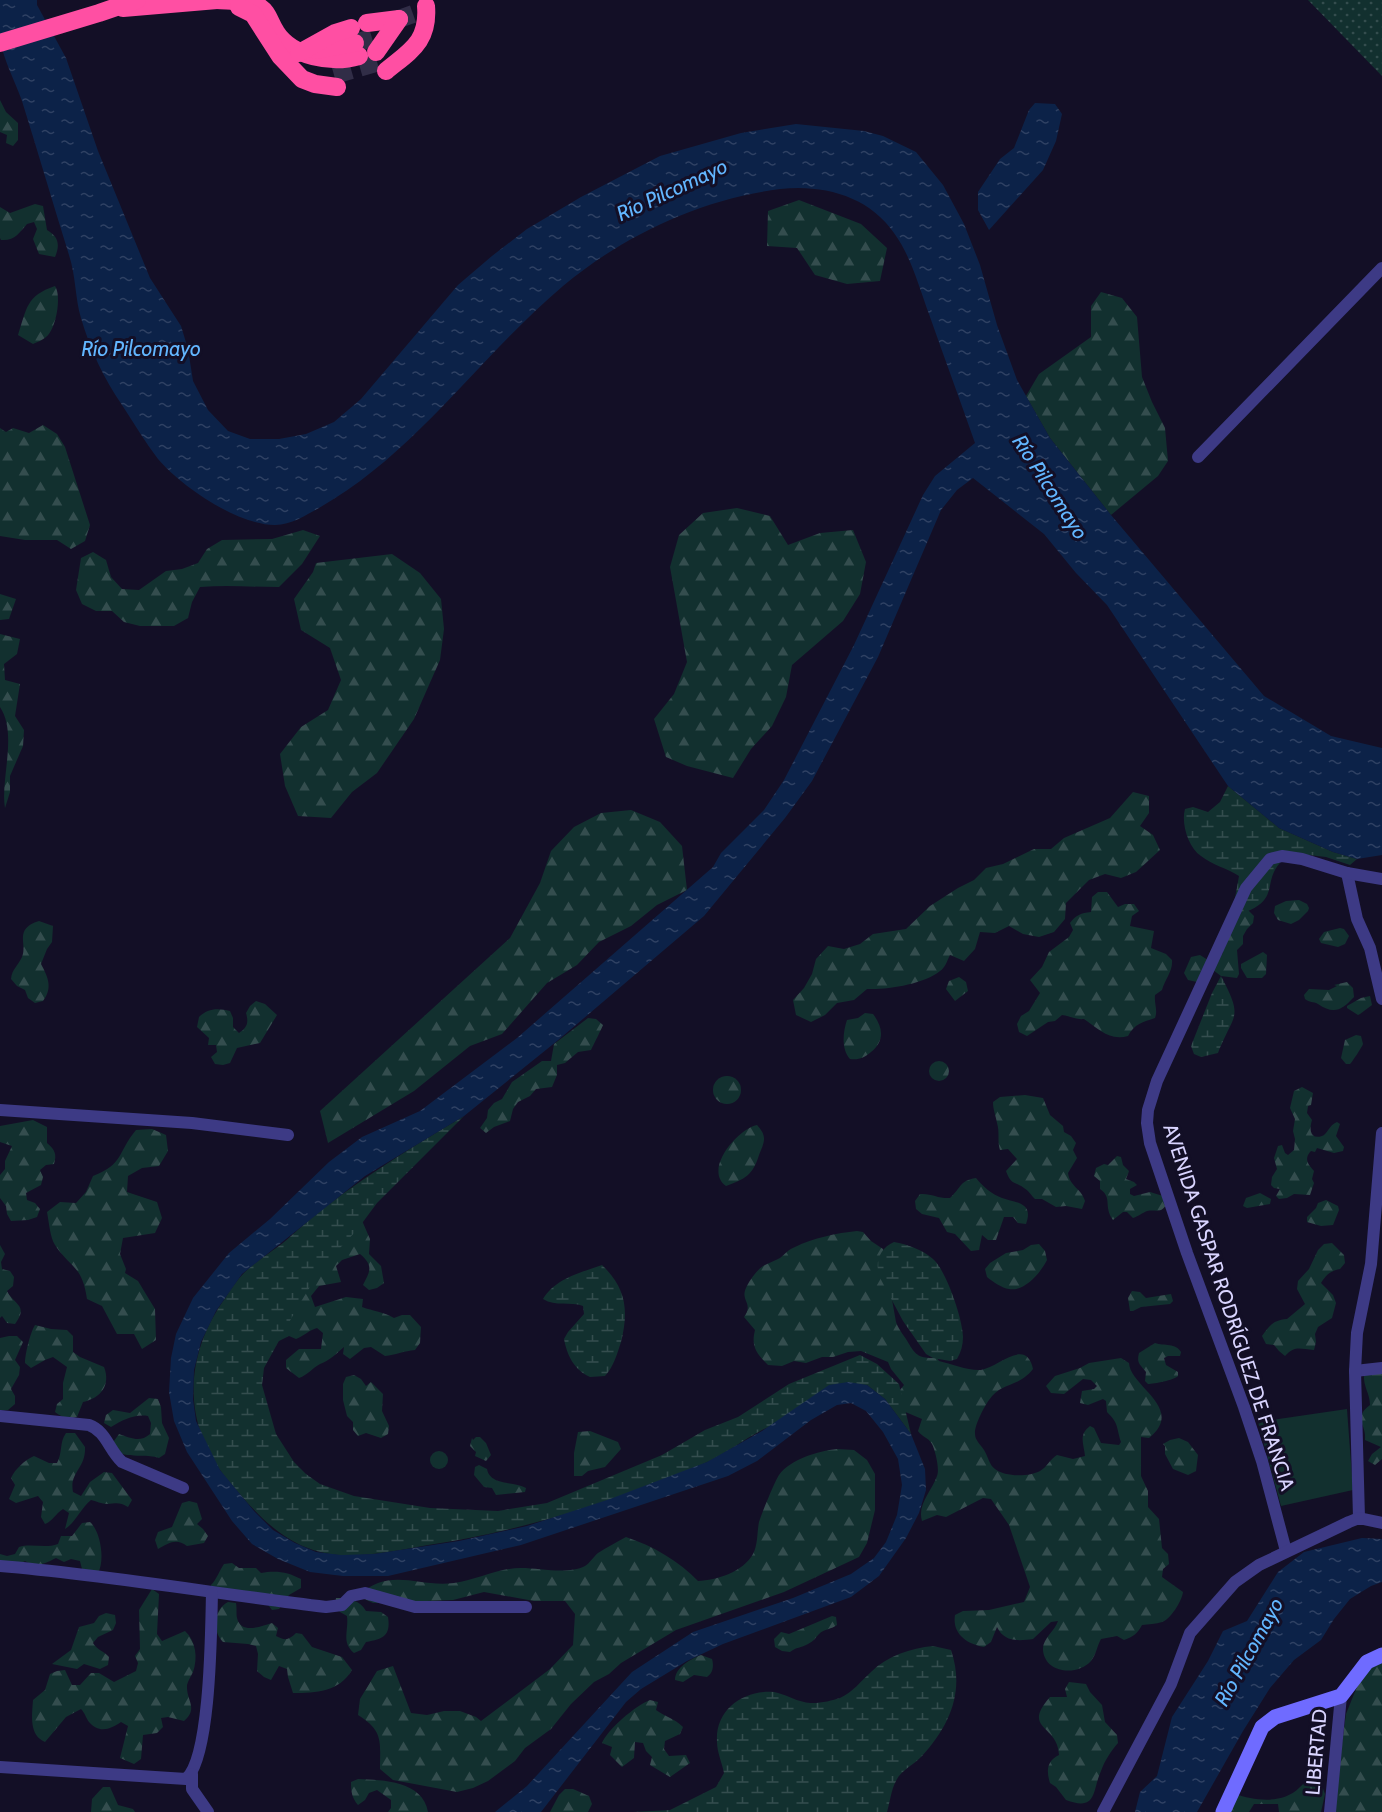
<svg xmlns="http://www.w3.org/2000/svg" width="1382" height="1812" font-family="Cabin,sans-serif">
  <style>
    .grass { fill: url(#grass-dots) }
    .forest { fill: url(#forest-firs) }
    .wetland { fill: url(#wetland-marsh) }
    .park { fill: #12302f }
    .water { fill: url(#water-ripples) }
    .lines { fill: none; stroke-linecap: round; stroke-linejoin: round }
    .highway-tunnel { stroke: #312d47; stroke-width: 18; stroke-dasharray: 18 9; stroke-linecap: butt }
    .street { stroke: #3d3a85; stroke-width: 12 }
    .secondary { stroke: #6f6bff; stroke-width: 15 }
    .highway { stroke: #ff4fa3; stroke-width: 18 }
    .labels { text-anchor: middle; stroke-width: 6; stroke-linejoin: round; paint-order: stroke }
    .street-label { font-size: 20px; fill: #d9d4ff; stroke: #130f26 }
    .water-label { font-size: 21px; font-style: italic; fill: #62b6ff; stroke: #130f26 }
  </style>
  <defs>
    <pattern id="grass-dots" width="8" height="8" patternUnits="userSpaceOnUse" patternTransform="scale(1.5)"><rect width="8" height="8" fill="#12302f"/><path d="M2 2h.1M6 6h.1" fill="none" stroke="#344d4e" stroke-width="1.8" stroke-linecap="round"/></pattern>
    <pattern id="forest-firs" width="22" height="20" patternUnits="userSpaceOnUse" patternTransform="scale(1.5)"><rect width="22" height="20" fill="#12302f"/><path d="M5 1l3.5 6h-7zM16 11l3.5 6h-7z" fill="#344d4e"/></pattern>
    <pattern id="wetland-marsh" width="20" height="14" patternUnits="userSpaceOnUse" patternTransform="scale(1.5)"><rect width="20" height="14" fill="#12302f"/><path d="M1 5h8M5 5V1M11 12h8M15 12V8" fill="none" stroke="#344d4e"/></pattern>
    <pattern id="water-ripples" width="26" height="14" patternUnits="userSpaceOnUse" patternTransform="scale(1.5)"><rect width="26" height="14" fill="#0c2248"/><path d="M2 4q2-2 4 0t4 0M15 11q2-2 4 0t4 0" fill="none" stroke="#2f4163"/></pattern>
  </defs>
  <rect width="100%" height="100%" fill="#130f26"/>
  <path class="grass" d="M1308 0H1382V76Z"/>
  <g class="forest">
    <path d="M0 100 6 112 18 123V140L13 146 6 143 7 135 0 132Z"/>
    <path d="M799 200 861 224 887 248 880 281 847 284 815 275 797 248 767 246 768 211Z"/>
    <path d="M35 204 43 206 47 230C59 237 60 245 55 257L39 254 33 239 37 229 34 222 27 224C19 233 15 241 1 240L0 238V207L10 213Z"/>
    <path d="M55 286C62 296 56 330 46 337 43 340 37 342 33 344L18 335C27 308 26 296 55 286Z"/>
    <path d="M1101 292 1122 298 1137 317 1142 377 1152 402 1165 428 1168 461 1158 476 1111 515 1050 438 1026 396 1039 374 1091 337V306Z"/>
    <path d="M43 425 57 434 65 447 90 525 85 541 71 549 57 540H25L0 536V428L6 432 13 428 29 433Z"/>
    <path d="M737 508 770 516 788 545 820 533 853 530 866 562 860 594 843 621 792 665 786 697 772 726 751 749 733 778 687 766 666 757 654 719 674 694 687 662 670 567 679 535 703 513Z"/>
    <path d="M303 530 320 536 302 564 279 587C253 587 227 585 200 587L192 602 188 618 174 626H140L124 622 112 611H96L82 604 76 590 81 558 93 552 106 560 111 577 122 589 139 590 166 571 182 569 198 563 207 549 222 540 272 539Z"/>
    <path d="M392 554 420 573 441 599 444 629 440 660 414 719 377 773 352 792 331 818 298 816 285 786 280 754 301 727 328 710 341 680 330 648 301 630 294 599 313 572 316 563Z"/>
    <path d="M0 594 16 599 9 619 0 620Z"/>
    <path d="M0 634 20 639 17 654 4 664 5 680 20 684 15 716 24 730 23 746 10 776V792L5 808C0 780 18 734 0 707Z"/>
    <path d="M1133 792 1149 796V813L1140 826 1153 835 1160 850 1136 872 1121 878 1105 874 1089 880 1066 903 1065 919 1054 932 1039 937 1023 934 1009 926 995 933 980 932 975 949 964 961 950 955C947 961 945 968 940 971 924 984 887 990 867 989L854 1000 837 1003 825 1015 811 1022 796 1015 793 1000 804 988 812 974 816 959 828 946 844 949 860 944 873 934 906 929 930 906 958 888 974 880 986 868 1003 864 1034 849H1051L1064 838 1110 818Z"/>
    <path d="M631 810 660 822 682 846 687 890 657 905 631 926 599 942 577 965 547 983 502 1034 470 1046 414 1091 328 1143 320 1111 510 938 540 883 551 851 574 827 601 813Z"/>
    <path d="M1098 892H1107L1118 907 1125 904H1134L1139 911 1132 916 1130 926 1154 931 1151 948 1166 954 1172 960C1173 971 1165 979 1162 990L1155 995C1154 1004 1158 1010 1155 1018 1143 1022 1134 1024 1128 1036 1109 1041 1099 1029 1084 1019 1076 1020 1070 1016 1062 1015L1055 1021 1048 1022 1027 1036 1019 1032 1017 1024 1021 1016 1029 1011 1040 993 1030 980 1042 967 1049 952 1069 937 1073 930 1070 923C1076 915 1081 913 1091 912L1092 897Z"/>
    <path d="M1299 900 1307 904 1309 908 1308 911 1299 920 1291 924 1278 920 1274 913 1275 906 1286 901Z"/>
    <path d="M1248 910 1254 916 1253 923 1247 929 1243 936V944L1237 950 1239 974 1237 978 1221 976 1213 970 1197 982 1188 980 1184 973 1191 957 1200 955 1211 962 1223 953V947L1241 913Z"/>
    <path d="M39 921 53 926 52 942 47 949 41 964C48 977 53 988 43 1001L35 1003 28 998 25 990 17 986 11 979C12 969 18 966 22 957 28 944 13 929 39 921Z"/>
    <path d="M1340 928 1344 929 1349 936 1345 944 1338 947 1321 943 1319 939 1324 932Z"/>
    <path d="M1263 952 1267 955 1266 974 1262 978H1247L1241 968V964Z"/>
    <path d="M959 977 966 982 968 991 955 1001 946 989 949 981Z"/>
    <path d="M1347 982 1353 988 1354 997C1342 1010 1334 1015 1318 1004 1313 1001 1310 1003 1305 999L1304 995 1309 989 1329 990 1337 986 1334 985Z"/>
    <path d="M1370 996 1372 1005 1360 1014 1358 1015 1347 1008V1006L1361 998Z"/>
    <path d="M256 1001 265 1004 277 1015 260 1043 237 1048 230 1063 223 1065 215 1064 211 1057 217 1052 216 1045H208L209 1038 197 1027 199 1017C208 1008 218 1008 230 1011L233 1018V1027L239 1033C247 1028 249 1023 246 1013L250 1006Z"/>
    <path d="M865 1013 873 1014C883 1027 885 1041 871 1052 864 1058 859 1060 850 1059 841 1049 843 1032 847 1020L858 1018Z"/>
    <path d="M588 1018 596 1019 603 1025C603 1026 592 1048 591 1050L578 1052 565 1063 557 1065V1075L552 1087 536 1089 530 1096 518 1102 513 1109 510 1121 494 1127 486 1133 480 1128 487 1118 488 1110 494 1103 502 1099 512 1082 542 1061H551L554 1044Z"/>
    <path d="M1356 1035 1361 1036 1363 1044C1362 1047 1352 1062 1350 1064H1346L1341 1058 1345 1040Z"/>
    <circle cx="939" cy="1071" r="10"/>
    <circle cx="727" cy="1090" r="14"/>
    <path d="M1302 1087 1313 1093 1311 1105 1308 1106 1307 1113 1312 1120C1309 1129 1310 1140 1322 1136 1327 1135 1329 1125 1337 1122L1340 1124 1336 1136 1344 1147 1343 1151 1334 1153 1317 1148 1315 1152 1311 1151C1303 1159 1309 1165 1314 1171L1312 1179 1314 1183 1310 1195 1294 1194 1287 1198 1279 1199 1276 1196 1280 1189 1274 1188 1271 1185 1272 1177 1277 1169 1274 1158 1278 1146 1282 1145 1285 1153 1288 1155 1294 1150 1295 1139 1293 1131 1295 1119 1290 1108 1294 1091Z"/>
    <path d="M1025 1095 1043 1098 1050 1115 1063 1126 1064 1132 1071 1136 1076 1143 1073 1150 1077 1158 1068 1173C1070 1187 1081 1188 1085 1201L1082 1209 1066 1206 1056 1207 1042 1199H1035C1031 1195 1028 1190 1024 1188 1014 1181 1011 1185 1006 1171L1017 1159 1008 1149 1000 1150C997 1141 1000 1132 997 1123 996 1116 993 1110 993 1102L1000 1097Z"/>
    <path d="M33 1120 47 1127V1143C55 1150 57 1154 54 1164L46 1165 40 1170 43 1177 41 1185 26 1193 27 1200 35 1203 40 1209 37 1217 28 1220 11 1221 7 1214 6 1206 0 1198V1175L5 1169V1161L12 1146 0 1142V1126Z"/>
    <path d="M757 1125C768 1137 764 1142 759 1155 753 1175 745 1179 726 1186 703 1169 738 1129 757 1125Z"/>
    <path d="M152 1129 166 1135 168 1151 159 1166 142 1168 128 1176 127 1192 157 1202 162 1218 155 1233 123 1238 120 1254 126 1269 125 1273 138 1281 155 1309 156 1340 142 1349 134 1334H117L102 1306 87 1299C82 1265 71 1269 55 1245 50 1237 49 1222 47 1212L60 1202 76 1203 86 1192 93 1176C124 1164 117 1153 136 1130Z"/>
    <path d="M1117 1156 1121 1157 1123 1165 1129 1171 1126 1179 1134 1182 1137 1185 1130 1189V1194L1134 1196 1150 1192 1163 1196 1166 1205C1160 1214 1156 1209 1147 1211 1142 1213 1139 1216 1133 1218L1127 1212H1123L1113 1220C1103 1206 1113 1198 1100 1189V1181L1094 1176 1096 1168 1104 1164 1108 1165Z"/>
    <path d="M976 1178C982 1186 993 1195 1002 1198 1016 1203 1034 1202 1026 1224L1018 1223 1013 1217H1004L996 1240H988L982 1235 979 1250 971 1251 955 1234 947 1232 939 1218 922 1214 916 1209 915 1201 920 1194C931 1193 939 1199 950 1198 962 1187 959 1181 976 1178Z"/>
    <path d="M1260 1193 1271 1199 1270 1204 1247 1208 1243 1206 1246 1198Z"/>
    <path d="M1326 1200 1338 1206 1339 1210 1333 1225 1321 1226 1307 1222V1217L1316 1208 1318 1203Z"/>
    <path d="M360 1216 370 1239 369 1254 381 1266 384 1283 377 1288 369 1290 363 1285C370 1271 374 1266 360 1254L342 1260 336 1266 341 1282 319 1286 311 1296 315 1307 346 1297 363 1299 362 1307C373 1311 384 1312 394 1318L402 1315H410L421 1327 420 1343 415 1350C404 1351 395 1355 385 1356L371 1347 364 1348 350 1359 343 1354 344 1347C336 1354 330 1360 320 1364 312 1368 308 1375 299 1378L286 1368V1360L299 1349H321L323 1333 317 1328C309 1330 304 1336 296 1339L289 1336 275 1343 268 1328Z"/>
    <path d="M857 1231 863 1232 871 1241 883 1249 896 1322C899 1331 905 1336 909 1344 917 1358 922 1358 937 1358L939 1361C951 1364 969 1371 981 1370 999 1367 1026 1337 1033 1369 1018 1388 1001 1382 989 1400 984 1407 974 1426 975 1434 975 1440 980 1444 984 1450 988 1456 989 1465 995 1469 1005 1477 1029 1477 1040 1471 1047 1467 1050 1459 1057 1455L1073 1459 1085 1456C1084 1444 1078 1435 1090 1426L1094 1428 1101 1443 1119 1445 1121 1442C1116 1426 1119 1424 1107 1412L1106 1401 1103 1399 1088 1405 1080 1403 1082 1391 1094 1389 1097 1386 1091 1380 1083 1379 1064 1394 1051 1393 1046 1386 1055 1376 1080 1368 1089 1363 1121 1358 1129 1363C1130 1387 1186 1408 1149 1438L1141 1437V1476L1148 1491V1507L1159 1519 1162 1548 1168 1554 1169 1564 1163 1569 1162 1577 1183 1592C1182 1601 1170 1620 1162 1622 1156 1624 1148 1624 1142 1625 1138 1633 1133 1637 1124 1640L1117 1636 1101 1639C1097 1646 1096 1655 1091 1661 1078 1676 1045 1674 1043 1650 1042 1639 1055 1631 1058 1621L1051 1622 1033 1639C1018 1641 1004 1642 997 1627L991 1642 984 1647C967 1644 952 1634 955 1615L963 1611 989 1610 1024 1602 1030 1587 1009 1525 991 1499 983 1498 946 1517 937 1515 922 1521C917 1504 932 1491 937 1476 940 1469 935 1450 932 1444 928 1437 922 1437 918 1431L922 1419 903 1411 896 1395 904 1385 891 1369 888 1362 861 1351 848 1352 833 1357H822L806 1363 794 1361 782 1366 768 1365C756 1353 751 1346 755 1330L744 1317C754 1303 740 1301 746 1288 749 1281 757 1270 763 1266 768 1263 775 1261 780 1258 785 1254 789 1249 795 1247 813 1238 837 1233 857 1231Z"/>
    <path d="M1332 1243 1344 1255 1345 1263 1340 1269C1330 1271 1326 1275 1321 1283L1333 1295 1336 1303 1332 1318 1318 1327 1315 1334 1316 1342 1314 1350C1300 1349 1295 1345 1285 1356L1279 1351 1274 1345 1266 1344 1262 1336C1269 1326 1273 1320 1287 1319L1305 1304 1297 1289 1298 1281 1309 1269 1318 1250 1324 1244Z"/>
    <path d="M1039 1244 1045 1251 1047 1260C1041 1272 1025 1292 1009 1289 1002 1288 993 1282 987 1277L985 1269 990 1263 1006 1253 1023 1250 1031 1245Z"/>
    <path d="M0 1245 5 1254 1 1262 2 1269 10 1271 14 1277 13 1286 7 1291C14 1305 29 1305 15 1324L7 1323 2 1316 0 1318Z"/>
    <path d="M1132 1291 1140 1292 1146 1298 1171 1294 1173 1301 1170 1304 1141 1307 1133 1311H1130L1128 1298Z"/>
    <path d="M35 1325 51 1329 67 1330 73 1336V1352L80 1357 104 1367C111 1385 101 1398 83 1402L77 1417C68 1419 63 1418 55 1412L57 1404 63 1399V1383L67 1367 53 1357 45 1360 31 1368 25 1363C25 1355 30 1333 35 1325Z"/>
    <path d="M9 1336H17L23 1342 15 1360 20 1367 19 1375 11 1389 15 1396V1404L8 1410H0V1338Z"/>
    <path d="M1155 1343C1164 1346 1176 1343 1181 1352L1180 1356H1168L1164 1358 1166 1365 1178 1372V1376C1174 1380 1154 1384 1148 1384L1145 1381 1146 1372C1141 1365 1136 1364 1139 1353Z"/>
    <path d="M1382 1364V1459L1375 1465 1368 1461 1372 1454 1381 1447 1365 1440C1367 1424 1352 1419 1370 1405 1370 1393 1363 1387 1364 1374Z"/>
    <path d="M354 1375 361 1379 366 1386 371 1382 383 1394 382 1411 389 1426 388 1434 381 1438 366 1433 358 1436 353 1430V1422L347 1416 343 1400V1384L346 1377Z"/>
    <path d="M149 1398 158 1399 161 1407 162 1423 169 1438 165 1454 159 1458C143 1452 126 1461 113 1448L114 1441 119 1434C131 1438 140 1443 150 1434L151 1423 148 1416C134 1414 123 1420 111 1427L104 1423 106 1415 113 1410 130 1413Z"/>
    <path d="M590 1431 618 1442 621 1449 605 1467 588 1471 582 1476H574V1453L578 1432Z"/>
    <path d="M66 1433H75L85 1447C86 1469 69 1472 73 1492L81 1496 90 1482 104 1472 112 1473 132 1500 128 1507C120 1502 117 1503 107 1504 102 1504 96 1501 91 1500 81 1508 75 1523 65 1529L69 1513 63 1509C55 1514 53 1521 45 1524L41 1517 43 1502 38 1496 16 1503 9 1499 15 1485 11 1478C15 1469 25 1460 34 1456L49 1463H57C63 1452 59 1443 66 1433Z"/>
    <path d="M476 1437H480L486 1443 491 1455 486 1461 475 1456 476 1452 470 1446 472 1438 473 1440Z"/>
    <path d="M1179 1438 1188 1442 1198 1455 1196 1471 1188 1475 1173 1469 1165 1454V1446L1163 1444 1170 1440Z"/>
    <path d="M837 1449 854 1450 867 1460 875 1474V1510L867 1543 859 1557 784 1592 676 1630 621 1663 609 1674 594 1682 571 1704 551 1729 525 1748 515 1761 488 1781 473 1788 457 1792 393 1780 380 1769C380 1742 384 1731 358 1715L360 1699 377 1671 393 1666 411 1713 427 1715 444 1711H460L476 1717 481 1721 550 1669 573 1645 575 1614 565 1601H534L484 1592 453 1600 373 1603 358 1596C390 1566 418 1588 454 1583 477 1580 498 1568 521 1568 540 1568 568 1575 585 1566 590 1563 594 1556 598 1553 607 1547 617 1542 626 1537 653 1546 679 1561 698 1581 717 1580 743 1572 753 1554 758 1545 757 1532 759 1522 762 1513 774 1483 779 1475 791 1459 818 1451 837 1449Z"/>
    <circle cx="439" cy="1460" r="9"/>
    <path d="M479 1465 487 1469C490 1486 514 1481 526 1488L525 1492 496 1495 492 1488 484 1487 474 1475 475 1467Z"/>
    <path d="M189 1501 197 1503 202 1519 197 1524 203 1529 208 1536 204 1543 187 1546C176 1538 169 1543 158 1549L155 1540 158 1532 172 1527 182 1503Z"/>
    <path d="M90 1522C101 1532 105 1561 98 1573L82 1569 80 1561 71 1559 64 1562 56 1558C44 1564 37 1568 25 1561L18 1565 0 1563V1554L7 1556 15 1554 19 1547C31 1543 45 1549 58 1544L61 1536H72L82 1523Z"/>
    <path d="M232 1563 239 1568H256L261 1573C276 1570 288 1572 301 1579V1588L289 1595 279 1609 272 1610 263 1598 212 1593 211 1585C217 1579 219 1571 224 1564Z"/>
    <path d="M152 1589 159 1594 157 1634 162 1641 185 1631C196 1641 198 1658 193 1672 191 1676 188 1681 187 1685 186 1701 199 1708 184 1721L168 1717 161 1718 163 1727 157 1733 143 1735 141 1759 134 1764 120 1758 128 1726 121 1722C111 1729 99 1734 89 1722 86 1718 85 1713 81 1709L66 1717 45 1742C29 1735 32 1716 33 1700L45 1690 50 1674 57 1671 65 1670 72 1685H80L91 1673H99L114 1682 136 1671 138 1663 135 1656 140 1649 139 1610Z"/>
    <path d="M336 1598C348 1598 360 1600 366 1611L381 1612 388 1617C391 1636 383 1639 366 1642L361 1650 354 1653C341 1642 349 1631 347 1616L340 1612 335 1605Z"/>
    <path d="M228 1602 236 1603C237 1609 236 1614 237 1618 241 1635 262 1626 272 1623L278 1628 276 1636C285 1641 289 1640 296 1633L302 1634 312 1647 342 1657 352 1670C339 1692 316 1693 293 1693L288 1677 287 1669 279 1666 271 1680 264 1677 257 1671 258 1654 256 1646 248 1644 223 1642C212 1631 213 1610 228 1602Z"/>
    <path d="M106 1613 115 1615 116 1623 113 1630 98 1637 93 1643C97 1650 104 1651 109 1657L108 1665 100 1669 84 1664 77 1669 52 1664 71 1650 79 1627 94 1623 99 1616Z"/>
    <path d="M832 1616 836 1617 837 1625C832 1629 824 1629 819 1634 815 1638 814 1641 808 1644 801 1648 796 1647 790 1652L782 1651 775 1647 774 1639 781 1632 789 1634Z"/>
    <path d="M701 1655 712 1659C714 1666 713 1673 707 1677L694 1675 683 1682 675 1680C675 1668 690 1659 701 1655Z"/>
    <path d="M1367 1662H1382V1812H1333L1346 1714Z"/>
    <path d="M1069 1682 1086 1684 1090 1692 1102 1705 1105 1722 1117 1735 1118 1743C1111 1751 1105 1760 1101 1771 1092 1790 1098 1812 1066 1800L1056 1787 1050 1783C1046 1770 1047 1761 1059 1755 1058 1724 1021 1730 1050 1697H1067L1065 1689Z"/>
    <path d="M650 1700 658 1702 656 1710C665 1717 674 1718 683 1727L680 1734 665 1741 664 1749 669 1756 686 1755 690 1763 670 1777 650 1765 652 1757 646 1751 643 1743 635 1742 634 1758 622 1767 610 1755 612 1747 602 1743C607 1730 636 1705 650 1700Z"/>
    <path d="M1317 1773 1325 1794 1321 1812H1279L1278 1804H1254L1249 1812H1229L1235 1794C1255 1801 1283 1804 1299 1788 1306 1782 1308 1777 1317 1773Z"/>
    <path d="M358 1779C383 1780 423 1781 428 1812H388L391 1808V1800L377 1790 369 1793 365 1800 358 1805C352 1798 351 1792 351 1782Z"/>
    <path d="M103 1787H110L118 1805 133 1809 135 1812H91L92 1799Z"/>
    <path d="M565 1789H573L589 1796 592 1804 588 1812H550L559 1795Z"/>
  </g>
  <g class="wetland">
    <path d="M1228 786 1279 828 1333 852 1357 859 1350 865 1326 857 1309 855 1284 859C1259 881 1284 899 1241 914L1233 909 1239 876C1227 868 1212 865 1201 856 1188 847 1181 823 1185 809L1193 807 1208 812 1220 802Z"/>
    <path d="M1221 976C1244 1020 1234 1012 1218 1053L1201 1057 1194 1054 1191 1046 1212 993Z"/>
    <path d="M464 1116 377 1203 357 1230 323 1266 297 1308 264 1368 262 1385 276 1434 294 1462 306 1474 320 1484 354 1496 430 1508 498 1511 547 1503 662 1455 705 1430 738 1417 789 1384 860 1355 877 1364 899 1384 911 1434 885 1399 867 1385C833 1400 796 1414 762 1430 743 1440 725 1454 705 1463 618 1501 522 1531 428 1545 399 1550 369 1557 339 1555 288 1551 258 1516 228 1480 181 1424 184 1355 226 1297 231 1289 237 1280 244 1273 258 1259 276 1250 291 1236 344 1188 403 1153 464 1116Z"/>
    <path d="M894 1242C907 1244 923 1250 933 1259 946 1270 963 1320 963 1337 963 1345 961 1352 957 1359L950 1361 933 1358 926 1354 903 1321 879 1276C875 1261 880 1248 894 1242Z"/>
    <path d="M602 1265C626 1288 629 1310 621 1342 617 1354 614 1366 605 1376L590 1377C574 1370 567 1355 564 1339L568 1332 584 1314 583 1306C570 1301 556 1307 543 1299 556 1278 580 1273 602 1265Z"/>
    <path d="M933 1646 951 1650C965 1691 950 1725 922 1756 915 1764 900 1771 896 1781 891 1790 890 1802 887 1812H633L670 1810 716 1787 724 1773C722 1763 717 1752 717 1742 715 1709 744 1690 774 1692 785 1694 794 1700 804 1702 814 1705 831 1701 840 1698 853 1692 861 1681 871 1672 887 1656 911 1648 933 1646Z"/>
  </g>
  <path class="park" d="M1347 1409 1353 1490 1281 1506 1258 1422Z"/>
  <g class="water">
    <path d="M0 0H37V5L66 58 98 151 150 278 181 326 188 349 193 381 208 410 228 431 250 439H279L306 434 334 422 361 399 458 285 492 256 527 229 581 197 660 156 741 133 796 124 864 131 883 136 916 152 943 185 964 224 980 265 997 325 1017 380 1050 438 1111 515 1264 696 1331 736 1382 748V855L1357 859 1333 852 1279 828 1228 786 1107 605 1076 573 1044 534 973 478 957 490 941 510 878 657 812 781 785 818 704 916 557 1041 464 1116 365 1176 242 1274 216 1311 201 1342 194 1370 193 1399 196 1421 220 1470 254 1511 273 1530 295 1543 316 1552 341 1555 374 1554 459 1541 527 1526 610 1499 707 1462 762 1431 829 1385 848 1382 867 1385 885 1399 911 1434 925 1469 926 1490 919 1513 906 1538 879 1576 851 1597 723 1644 687 1661 641 1689 626 1702 541 1812H495L527 1786 632 1672 693 1632 793 1598 851 1574 874 1558 886 1542 897 1515 902 1485 898 1459 883 1432 866 1411 851 1403 837 1405 811 1420 757 1461 728 1476 521 1545 388 1576H343L310 1572 278 1559 252 1544 232 1521 187 1452 174 1421 169 1392 171 1358 176 1334 193 1298 229 1253 270 1219 329 1162 362 1137 420 1111 517 1038 713 867 721 853 764 810 784 780 854 645 923 495 935 476 975 443C960 400 944 357 929 314 919 287 911 256 894 233 869 196 823 184 780 189 701 199 624 235 563 286 479 357 416 453 319 508 306 515 291 525 275 525 237 525 181 486 158 459 145 442 134 423 122 405 104 379 90 349 81 318 75 298 76 276 69 255 53 204 38 152 22 101 15 81 4 61 0 40 0 28 0 13 0 0Z"/>
    <path d="M1035 103 1055 104 1062 114 1056 141 1043 170 989 230 978 210V192L1000 159 1014 148 1029 110Z"/>
    <path d="M1362 1538 1382 1539V1582L1371 1586 1350 1599 1334 1619 1321 1640 1294 1660 1270 1688 1243 1731 1197 1812H1135L1140 1792 1157 1776 1172 1717 1208 1661 1223 1631 1247 1621 1278 1572 1304 1552Z"/>
  </g>
  <g class="lines">
    <g class="highway-tunnel">
      <path d="M399 19 413 14"/>
      <path d="M355 43 372 38"/>
      <path d="M334 75 383 61"/>
    </g>
    <g class="street">
      <path d="M1198 457 1382 268"/>
      <path d="M1347 873 1357 919 1370 948 1382 999"/>
      <path d="M0 1110 192 1123 288 1135"/>
      <path d="M1355 1371 1382 1368"/>
      <path d="M0 1416 89 1425C106 1431 109 1450 122 1462L183 1488"/>
      <path d="M1359 1518 1355 1371 1357 1333 1371 1264 1382 1133"/>
      <path d="M1286 1551 1262 1461 1244 1407 1187 1253 1150 1143 1147 1123 1148 1110 1157 1081 1246 888 1270 859 1282 856 1302 859 1347 873 1382 879"/>
      <path d="M0 1566C109 1575 217 1594 326 1607L342 1605 351 1596 365 1593 415 1607H526"/>
      <path d="M0 1767 186 1779C211 1757 211 1629 212 1593"/>
      <path d="M192 1774V1789L208 1812"/>
      <path d="M1103 1812 1171 1684 1190 1633 1235 1582 1259 1565 1349 1522 1359 1518 1382 1523"/>
      <path d="M1330 1812 1341 1696"/>
    </g>
    <path class="secondary" d="M1223 1812 1262 1727 1275 1717 1341 1696 1367 1662 1382 1655"/>
    <g class="highway">
      <path d="M217 0C230 1 247 0 258 6 269 12 269 22 276 32 292 57 332 64 359 56"/>
      <path d="M239 7 253 14 280 56 302 79 315 84 337 87"/>
      <path d="M123 8 217 0"/>
      <path d="M367 23 399 19"/>
      <path d="M0 43 99 13 137 0"/>
      <path d="M316 50 355 43"/>
      <path d="M376 52 399 19"/>
      <path d="M299 53 335 33 351 28"/>
      <path d="M386 71C410 51 429 42 426 6"/>
    </g>
  </g>
  <g class="labels">
    <g class="street-label">
      <text transform="translate(1229 1307) rotate(72)" y="7">AVENIDA GASPAR RODRÍGUEZ DE FRANCIA</text>
      <text transform="translate(1316 1752) rotate(-85)" y="7">LIBERTAD</text>
    </g>
    <g class="water-label">
      <text transform="translate(672 190) rotate(-25)" y="7">Río Pilcomayo</text>
      <text x="141" y="356">Río Pilcomayo</text>
      <text transform="translate(1050 487) rotate(57)" y="7">Río Pilcomayo</text>
      <text transform="translate(1249 1652) rotate(-61)" y="7">Río Pilcomayo</text>
    </g>
  </g>
</svg>
